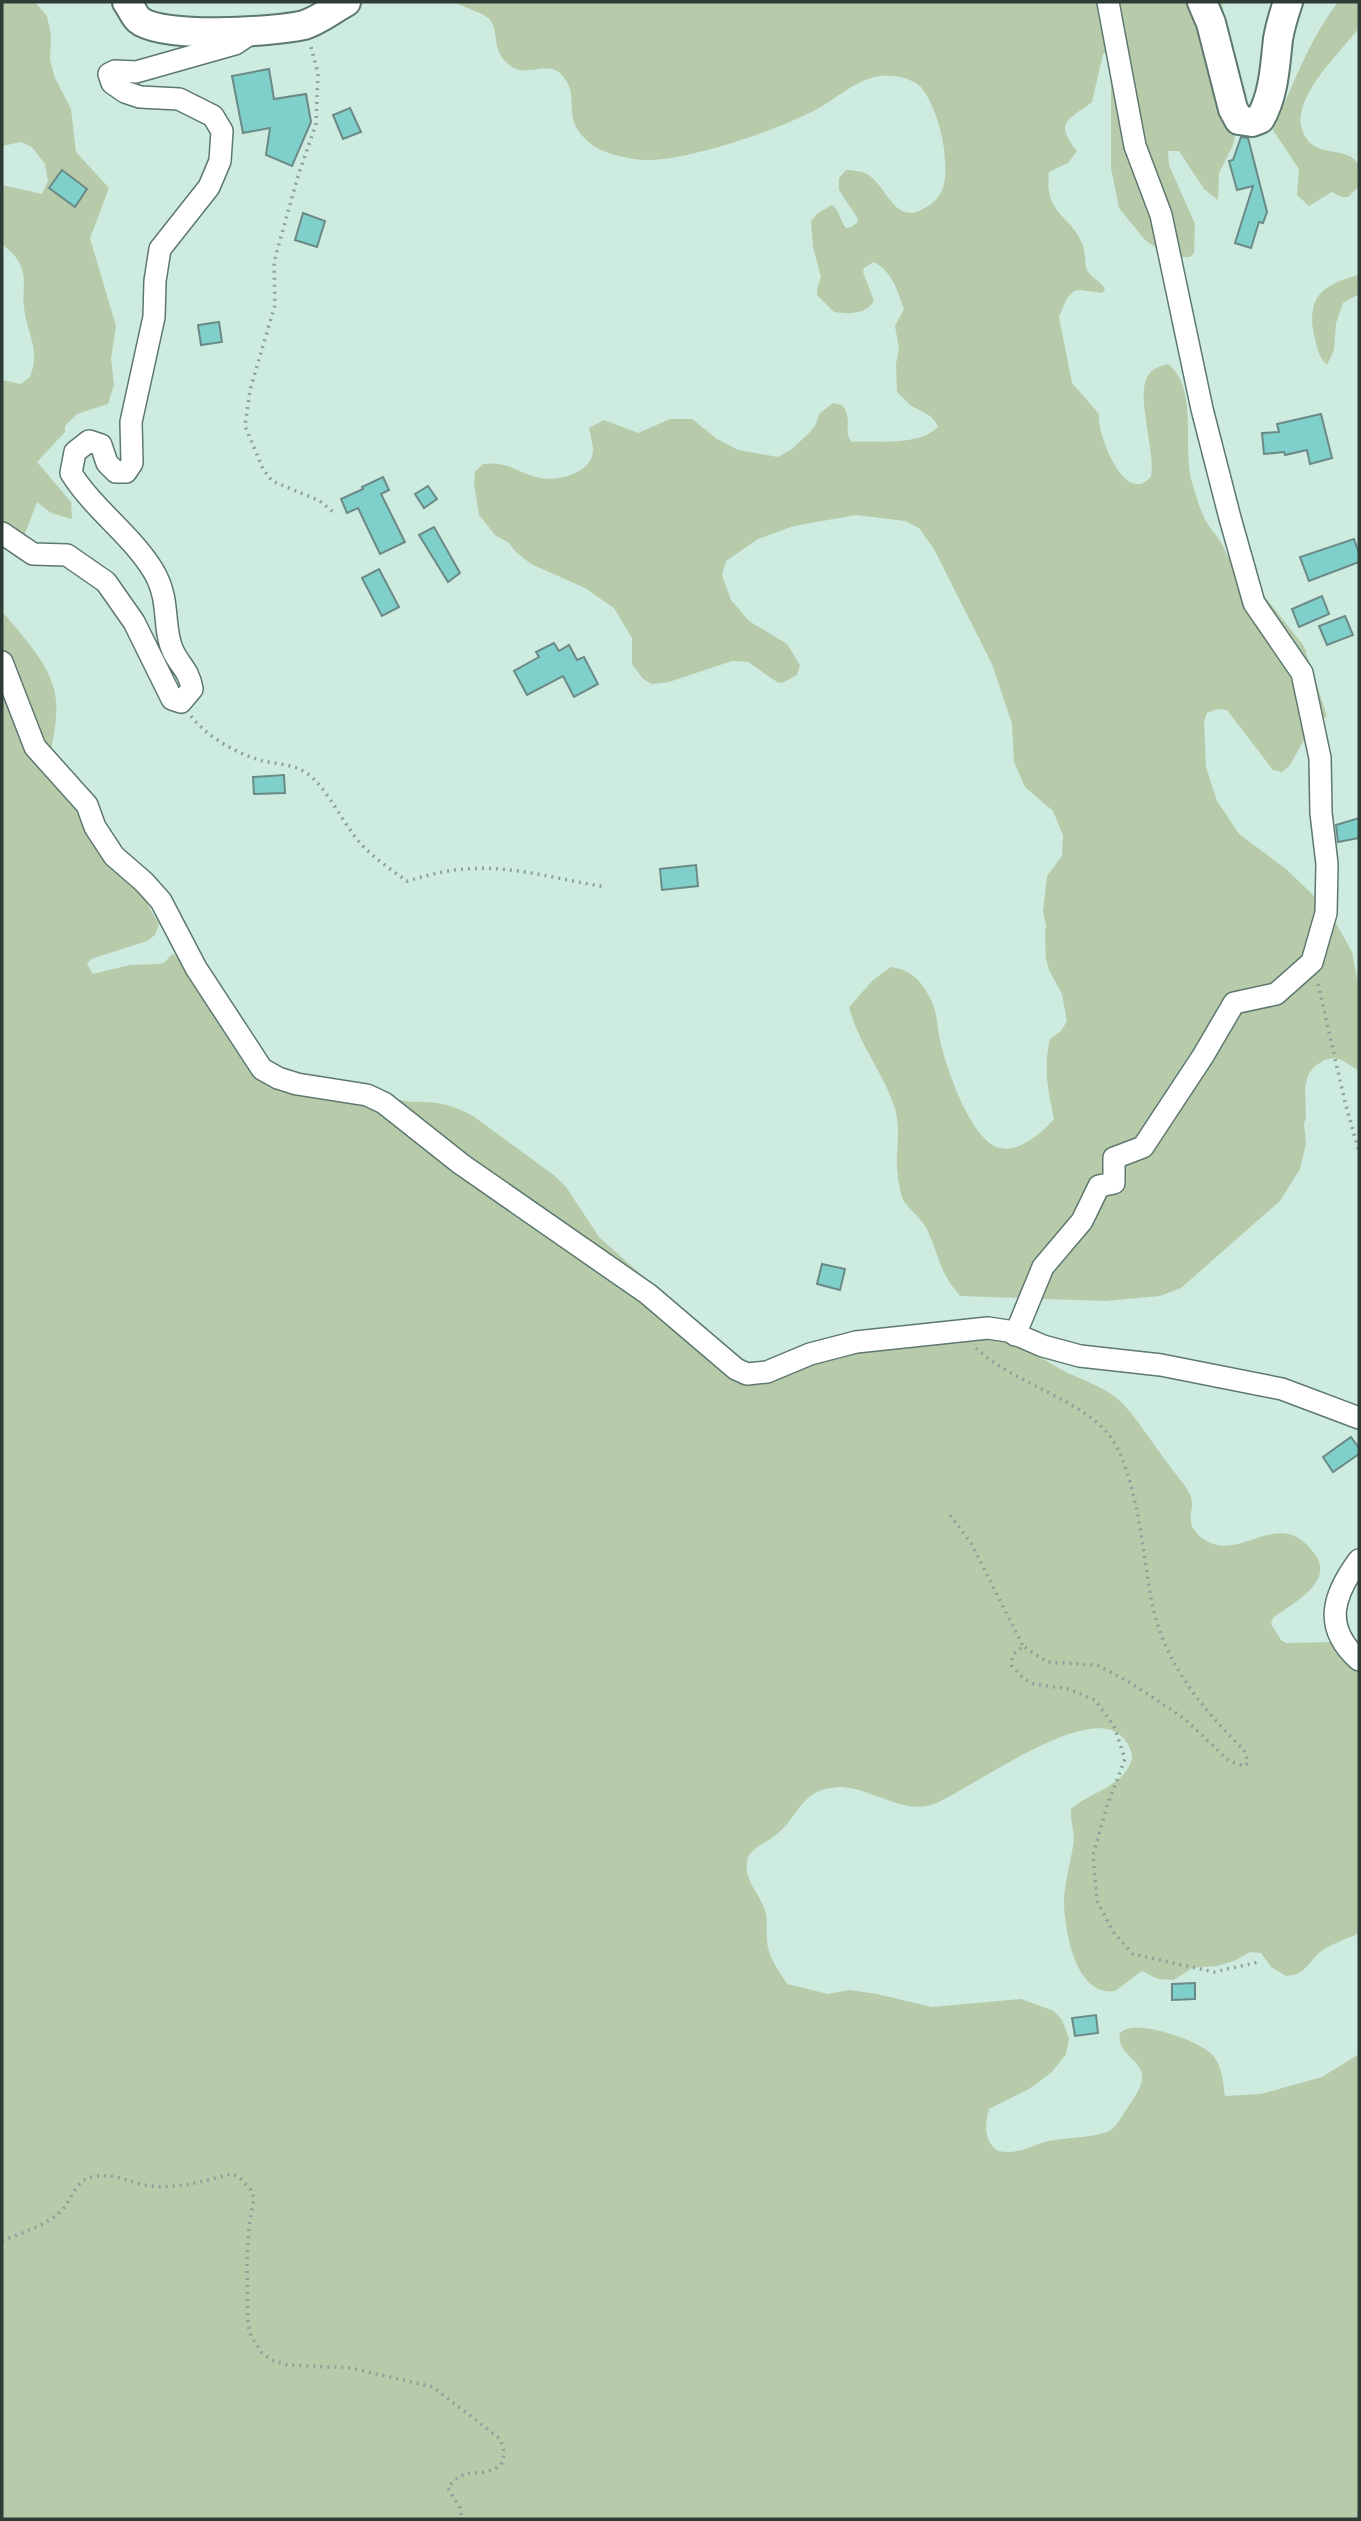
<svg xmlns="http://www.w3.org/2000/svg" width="1361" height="2521" font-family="'Archivo Narrow',sans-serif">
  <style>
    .green { fill: #b7cbab }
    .building { fill: #7fd0ca; stroke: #6b8a87; stroke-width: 2 }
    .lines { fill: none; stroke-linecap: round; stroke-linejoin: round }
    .street-casing { stroke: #5d786e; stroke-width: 24 }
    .secondary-casing { stroke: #5d786e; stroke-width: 32 }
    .path { stroke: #8ca299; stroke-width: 3.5; stroke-dasharray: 2 5; stroke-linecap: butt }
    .street { stroke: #fff; stroke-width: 21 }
    .secondary { stroke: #fff; stroke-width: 28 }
  </style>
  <rect width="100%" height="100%" fill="#cdebdf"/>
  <g class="green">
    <path d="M2 2H35L47 16 51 35 50 60 55 78 71 109 76 152 109 188 90 238 116 326 111 359 114 385 108 404 77 414 65 426V432L37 462 71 502 72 519 51 513 37 502 24 536 2 548V380L21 384 30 377C41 350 27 334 24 308 22 293 27 279 20 264 16 256 8 249 2 244V185L42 194 48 181 45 164 32 147 21 142 2 146Z"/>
    <path d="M454 2H1222L1234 72 1237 127 1233 145 1219 173 1218 200 1204 189 1179 151H1168L1169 165 1195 224 1194 253 1190 257H1174L1164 253 1145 240 1119 208 1111 168V50L1103 54 1092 102C1067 121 1054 122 1077 151L1068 163 1049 172C1044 215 1070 214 1082 243 1086 251 1084 262 1087 270 1091 278 1101 281 1105 289L1102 293 1080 290 1074 291 1067 298 1059 317 1072 383 1099 414C1097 431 1116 482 1136 484 1143 485 1146 481 1151 477 1156 452 1134 392 1149 374 1153 368 1162 366 1168 364 1199 388 1182 448 1192 482 1196 495 1200 511 1207 523 1212 531 1219 538 1223 546 1230 561 1234 571 1250 578L1304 646 1327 716 1310 729 1290 765 1282 772 1273 770 1227 710 1217 709 1207 713 1204 722 1206 767 1217 801 1239 834 1286 869 1312 894 1336 923 1352 952 1359 989V1071L1342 1060 1334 1058 1324 1060 1314 1067 1308 1075 1305 1087 1306 1117 1304 1124 1306 1143 1300 1169 1280 1201 1181 1288 1160 1296 1105 1301 960 1296C939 1270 941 1262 929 1234 925 1222 914 1214 906 1204 900 1198 898 1178 897 1168 896 1149 901 1129 895 1109 884 1073 858 1043 849 1007L873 980 891 967C911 970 921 980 930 998 938 1012 937 1029 941 1045 948 1071 971 1141 1000 1148 1019 1153 1043 1132 1054 1119 1048 1091 1043 1067 1050 1039L1061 1031 1067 1021 1062 994 1049 970 1046 959 1045 935 1046 925 1043 912 1047 876 1062 856 1063 835 1053 811 1025 787 1014 762 1012 724 992 664 934 549 919 528 905 521 856 515 794 526 758 539 726 561 722 575 731 600 749 621 787 644 800 665 797 675 782 683 777 682 748 662 732 661 669 682 652 684 643 679 632 664V638L614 608 585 588 531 564 516 552 508 542 496 536 479 515 474 483 475 472 483 464C507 461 515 471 536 477 554 483 593 474 593 450 593 443 590 435 589 428L604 420 638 433 670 419H692L717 439 738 450 778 457 792 449 809 433 816 424 819 414 833 403 842 405C844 408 847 411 847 415 850 426 844 433 852 442 878 440 917 447 938 427 932 413 921 412 910 405 906 401 901 396 897 392L896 364 899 349 895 326 904 309C898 292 892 271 874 262L864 268 863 272 874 301C865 315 849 314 834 312L817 295V289L821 277 813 247 811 221 818 213 832 205C839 210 840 220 846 228L851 227 857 223 858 219 839 190V178L846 170C853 170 861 171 867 174 889 187 894 229 928 206 949 193 946 171 944 149 943 133 930 91 916 83 906 77 891 74 880 76 858 79 838 97 819 108 781 129 696 158 653 160 638 161 620 157 606 152 593 148 576 133 573 119 570 103 575 89 562 75 549 60 527 77 512 67 488 51 502 29 487 17 480 12 463 7 454 2Z"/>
    <path d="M1338 2H1359V28C1340 52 1316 74 1304 103 1301 112 1299 120 1302 129 1311 161 1347 144 1358 164 1361 170 1359 179 1359 186L1348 197H1342L1332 192 1309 206 1297 195 1299 169 1273 130C1292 87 1309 40 1338 2Z"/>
    <path d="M1359 275V294L1343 303 1336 323 1334 350 1327 365C1318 357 1317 346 1314 335 1306 296 1324 284 1359 275Z"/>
    <path d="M2 611C21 635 46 659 54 689 60 711 53 739 49 761L78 804 91 839 144 899 159 924 155 935 147 941 91 959 87 964 93 974 130 965 160 964 165 962 172 954 177 955 266 1078 412 1102C435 1101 453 1105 473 1116L555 1176 566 1187 599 1237 685 1314 721 1369C788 1360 854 1351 920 1344 939 1342 972 1335 989 1337 1017 1341 1041 1359 1066 1372 1086 1382 1109 1388 1125 1406 1141 1424 1154 1446 1169 1465 1175 1474 1186 1485 1190 1495 1197 1509 1181 1522 1202 1538 1241 1567 1279 1501 1316 1556 1334 1583 1291 1604 1273 1618L1271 1624 1281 1640 1286 1643 1334 1642 1359 1659V1933C1346 1940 1328 1944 1318 1954 1306 1966 1305 1974 1286 1976L1271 1967 1261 1953 1250 1952 1234 1961 1217 1966 1192 1968 1174 1980 1158 1979 1142 1971 1115 1991C1076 1997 1065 1932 1064 1904 1064 1885 1070 1865 1073 1846 1076 1835 1070 1822 1071 1809 1090 1791 1122 1789 1132 1759 1132 1749 1128 1743 1121 1736 1086 1702 970 1790 934 1804 905 1815 873 1789 842 1787 833 1787 820 1789 812 1795 798 1805 791 1823 777 1834 767 1843 750 1847 747 1861 744 1880 759 1893 765 1910 768 1919 766 1931 767 1941 768 1957 779 1971 787 1984L828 1994 850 1990 877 1994 932 2007 1021 1999 1054 2011 1062 2020 1069 2038 1066 2054 1052 2072 1029 2089 989 2109C985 2125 983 2140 998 2151 1021 2155 1030 2145 1049 2141 1067 2137 1100 2138 1112 2129 1119 2123 1123 2114 1128 2107 1133 2099 1141 2089 1142 2079 1145 2061 1115 2053 1120 2033 1135 2018 1192 2039 1208 2051 1222 2061 1223 2081 1225 2096L1261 2094 1322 2077 1359 2054V2519H2Z"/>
  </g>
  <g class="building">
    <path d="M269 69 274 99 306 94 311 122 292 166 266 155 270 128 243 133 232 76Z"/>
    <path d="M350 108 361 132 343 139 333 115Z"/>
    <path d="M1241 137 1248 138 1267 212 1263 223 1259 222 1251 248 1235 243 1253 186 1237 190 1229 161 1233 160Z"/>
    <path d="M62 170 87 189 75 207 49 188Z"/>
    <path d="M303 213 325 221 317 247 295 240Z"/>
    <path d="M219 322 222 342 201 345 198 325Z"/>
    <path d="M1321 414 1332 458 1310 464 1307 450 1285 455 1284 452 1264 454 1262 433 1279 432 1277 424Z"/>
    <path d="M383 477 389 490 381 494 405 542 380 554 358 508 347 513 341 499 363 489 362 487Z"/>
    <path d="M428 486 437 499 424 508 415 494Z"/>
    <path d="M434 527 460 573 448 582 419 535Z"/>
    <path d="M1354 539 1359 553V562L1309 581 1300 557Z"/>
    <path d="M379 569 399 607 382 616 362 578Z"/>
    <path d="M1322 596 1329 614 1299 627 1292 609Z"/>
    <path d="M1345 616 1353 635 1327 645 1319 626Z"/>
    <path d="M554 643 559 651 569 645 577 660 584 657 598 684 574 697 563 676 527 695 514 671 539 657 536 652Z"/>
    <path d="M284 775 285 793 254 794 253 777Z"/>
    <path d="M1359 818V838L1338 842 1336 825Z"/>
    <path d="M696 865 698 886 662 890 660 869Z"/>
    <path d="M822 1264 845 1269 840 1290 817 1284Z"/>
    <path d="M1351 1437 1359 1448V1454L1333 1472 1323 1457Z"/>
    <path d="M1195 1983V1999L1172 2000V1984Z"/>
    <path d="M1096 2015 1098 2033 1075 2036 1072 2018Z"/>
  </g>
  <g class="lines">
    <defs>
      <g id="street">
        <path d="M2 533 33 554 67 555 106 582 134 622 172 699 181 702 192 689C189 670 180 666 173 651 162 628 171 601 154 572 132 535 94 510 71 473L75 452 89 441 101 445 107 463 116 472H126L132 463 131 422 154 317 155 281 160 249 209 187 220 161 222 131 213 116 179 99 140 97 125 92 112 83 109 74 115 71 136 72 235 44 250 34"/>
        <path d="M2 662 35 747 87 805 95 827 114 856 144 882 161 901 196 968 262 1069 278 1078 297 1084 367 1095 384 1103 461 1164 648 1294 736 1369 747 1374 767 1372 810 1354 856 1342 988 1328 1008 1331 1043 1346 1080 1356 1161 1365 1282 1389 1359 1418"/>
        <path d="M1015 1335 1043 1267 1082 1221 1099 1186 1114 1183V1158L1143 1147 1203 1056 1234 1003 1276 994 1312 962 1326 913 1327 864 1321 813 1320 758 1302 673 1254 603 1230 518 1202 409 1161 215 1135 146 1108 2"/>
        <path d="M1359 1560C1333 1595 1322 1627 1359 1660"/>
      </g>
      <g id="secondary">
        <path d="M127 2C131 7 134 16 139 20 161 39 275 32 304 25 318 21 333 9 346 2"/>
        <path d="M1202 2 1211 23 1233 109 1239 120 1252 122 1260 119C1274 95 1275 66 1278 39 1280 27 1284 14 1288 2"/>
      </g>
    </defs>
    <use href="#street" class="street-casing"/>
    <use href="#secondary" class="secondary-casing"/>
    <g class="path">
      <path d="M311 47 318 73 316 124 298 176 274 262 275 305 250 390 245 426 263 469 272 481 320 501 333 512"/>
      <path d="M191 716C207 737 237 754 263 761 277 764 292 764 305 772 327 786 342 823 361 844 374 858 391 870 407 881 426 876 445 870 466 869 513 865 560 880 606 887"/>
      <path d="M1318 984 1345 1102 1359 1152"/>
      <path d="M976 1348C1013 1384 1086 1400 1112 1439 1137 1477 1143 1553 1151 1598 1162 1660 1201 1708 1244 1750L1248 1763 1244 1766 1229 1761 1185 1719 1131 1683 1097 1665 1047 1662 1023 1646 1014 1654 1011 1661 1012 1666 1024 1679 1034 1684 1069 1689 1095 1700 1114 1726 1125 1759 1107 1806 1093 1855 1097 1901 1114 1933 1133 1954 1214 1972 1259 1962"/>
      <path d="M950 1515 971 1543 1023 1646"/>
      <path d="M2 2241C21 2233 45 2226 60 2212 72 2202 74 2180 92 2177 113 2172 130 2183 150 2186 178 2189 204 2181 231 2174L239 2177 251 2190 254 2198 249 2227 247 2260 248 2325 251 2336 262 2353 272 2360 287 2365 351 2368 433 2387 499 2438C505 2448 505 2454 501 2465 479 2481 465 2463 448 2488L460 2508 462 2519"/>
    </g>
    <use href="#street" class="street"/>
    <use href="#secondary" class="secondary"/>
  </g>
  <rect width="1361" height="2521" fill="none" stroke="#2f3b36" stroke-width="7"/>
</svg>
